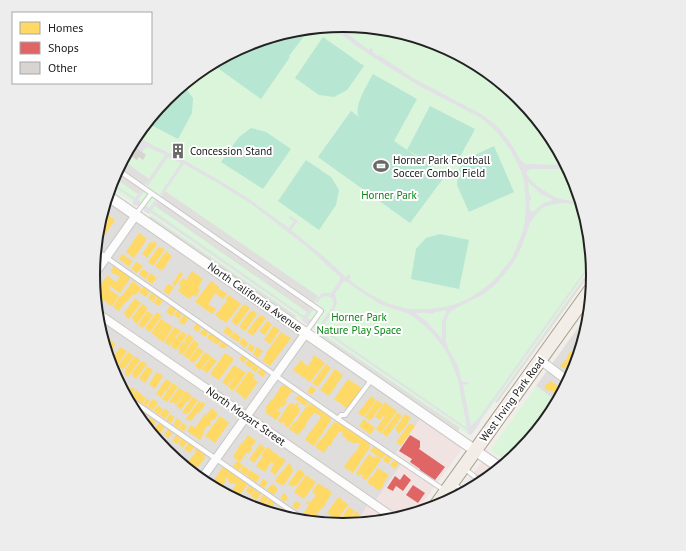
<svg xmlns="http://www.w3.org/2000/svg" width="686" height="551" font-family="'PT Sans',sans-serif">
  <style>
    .residential { fill: #dfdedc }
    .commercial { fill: #f1e3e1 }
    .park { fill: #daf5da }
    .pitch { fill: #b7e6d2 }
    .parking { fill: #e0dfde }
    .plaza { fill: #e2e1e5; fill-rule: evenodd }
    .homes { fill: #ffd966 }
    .shops { fill: #e06666 }
    .building { fill: #d7d4d2 }
    .lines { fill: none; stroke-linecap: round; stroke-linejoin: round }
    .service-casing { stroke: #c9c8c7; stroke-width: 6 }
    .minor-casing { stroke: #c9c8c7; stroke-width: 10 }
    .tertiary-casing { stroke: #c9c8c7; stroke-width: 12 }
    .primary-casing { stroke: #a79c86; stroke-width: 15 }
    .service { stroke: #fdfcfc; stroke-width: 4 }
    .minor { stroke: #fdfcfc; stroke-width: 8 }
    .tertiary { stroke: #fdfcfc; stroke-width: 10 }
    .primary { stroke: #f3ede7; stroke-width: 13 }
    .labels { text-anchor: middle; stroke-width: 4; stroke-linejoin: round; paint-order: stroke }
    .poi-label { font-size: 11px; fill: #222; stroke: #fff; text-anchor: start }
    .park-label { font-size: 11px; fill: #0c8416; stroke: #fff }
    .street-label { font-size: 11px; fill: #222; stroke: #fff }
    .rim { fill: none; stroke: #222; stroke-width: 2 }
  </style>
  <rect width="100%" height="100%" fill="#f0eeeb"/>
  <g class="residential">
    <path d="M107 202 420 419 394 456 403 462 373 504 370 502 356 523 343 526 247 507 166 452 111 371 93 275Z"/>
    <path d="M585 318 574 372 555 400 536 386Z"/>
  </g>
  <g class="commercial">
    <path d="M420 419 460 447 461 450 417 511 356 523 370 502 373 504 403 462 394 456Z"/>
    <path d="M483 463 494 470 459 493 480 464Z"/>
  </g>
  <g class="park">
    <path d="M343 25 439 44 520 99 575 180 592 267 472 434 469 435 306 324 110 187 112 179 166 98 247 44Z"/>
    <path d="M536 386 555 400 520 453 507 462 492 451V448Z"/>
  </g>
  <g class="pitch">
    <path d="M307 32 289 56 290 57 261 99 215 66 247 44Z"/>
    <path d="M323 37 364 66 347 90 334 97 319 95 295 78Z"/>
    <path d="M373 74 417 99 394 141 445 176 410 223 318 157 351 111 359 117C353 106 368 84 373 74Z"/>
    <path d="M184 86 193 98 192 113 178 139 149 124 166 98Z"/>
    <path d="M430 106 475 129 461 155 449 164H434L407 150Z"/>
    <path d="M251 128 266 132 291 149 263 189 221 162 239 137Z"/>
    <path d="M494 146 514 192 469 212 457 185 458 171 466 159Z"/>
    <path d="M306 160 331 177 339 190 336 205 319 230 278 201Z"/>
    <path d="M440 234 469 240 459 289 411 279 416 249 426 238Z"/>
  </g>
  <g class="parking">
    <path d="M124 161 149 179 138 194 113 177Z"/>
    <path d="M165 191 318 296 307 312 155 206Z"/>
    <path d="M151 216 296 316 295 318 149 218Z"/>
    <path d="M592 267V271L497 403 495 402Z"/>
    <path d="M322 334 460 428 458 431 320 337Z"/>
  </g>
  <g class="plaza">
    <path d="M337 26 369 50 370 48 373 49 372 52 377 56 379 55 413 78 481 114 491 121 499 128 510 142 521 161 526 164 565 165 567 169H530L526 173 530 179 537 186 551 195 560 199 579 202 580 206 567 203H561L546 206 541 209 531 221 521 248 515 260 507 271 496 284 484 294 456 308 450 312 448 315 446 321V341L448 348 458 366 462 382H468L469 384 463 385 471 426 475 421 476 422 591 262V265L479 422 480 423 472 434 470 435 467 433 468 431 321 330 319 332 314 328V326L315 323 319 326 333 306 334 303 332 298 327 296 322 297 317 303 315 301 321 294 324 293H330L332 292 341 278 306 246 250 203 216 182 184 164 162 196 160 194 181 163 168 157 148 186 145 184 165 155 147 147 142 152 134 146 140 138 154 146 180 158 181 156H185L184 160 227 185 249 199 289 228 294 221 289 218 290 216 298 221 291 230 322 255 346 277 348 274 351 276 349 279 357 286 368 293 387 303 408 309H429L444 307 459 303 473 296 487 286 498 276 512 258 523 231 525 221 526 205 524 181 521 171 511 151 497 132 481 118 421 87 382 63 355 45 332 27ZM528 182 541 194 553 200 542 204 533 212 530 210 529 200H531V196L529 195ZM345 281 375 301 382 305 407 313 412 316 420 322 428 329 437 339 445 350 450 359 458 380 467 428 322 328 336 306 337 301 335 294 343 282ZM447 310 442 323V339L426 321 415 313H430V314L435 313V312Z"/>
    <path d="M111 182 135 198 142 189 144 191 138 200 141 202 139 205 136 206 132 203 134 200 111 184Z"/>
    <path d="M156 199 158 201 152 210 304 316 311 306 314 309 307 318 311 320 309 323 306 324 302 320 303 318 150 212 149 214 144 211V208L146 206 149 208Z"/>
  </g>
  <g class="homes">
    <path d="M108 215 115 220 105 235 101 233 103 223Z"/>
    <path d="M139 233 147 239 134 258 126 252Z"/>
    <path d="M100 239 104 242 100 248 98 246Z"/>
    <path d="M154 241 157 244 147 258 142 254 150 242 152 243Z"/>
    <path d="M158 247 160 248 162 247 165 249 153 266 148 262Z"/>
    <path d="M166 251 172 256 162 271 155 266Z"/>
    <path d="M122 254 132 261 129 267 119 259Z"/>
    <path d="M136 262 143 266 137 273 131 269Z"/>
    <path d="M114 265 131 277 120 293 110 286 109 289 119 296 112 306 108 304 106 302 97 296 96 292 106 277 108 276 116 282 120 277 111 272V270Z"/>
    <path d="M143 269 149 273 145 279 139 274Z"/>
    <path d="M192 271 203 279 198 288 200 290 196 297 193 295 189 299 178 291 181 286 178 284 183 278 186 280Z"/>
    <path d="M180 272 183 274 175 286 172 284Z"/>
    <path d="M150 273 157 278 152 284 146 280Z"/>
    <path d="M133 281 141 288 136 295 133 294 127 302 126 301 119 311 113 307 120 296 121 297Z"/>
    <path d="M211 281 219 287 218 288 227 294 223 299 215 293 208 304 216 309 212 314 195 302Z"/>
    <path d="M168 284 174 287 169 295 163 291Z"/>
    <path d="M144 286 150 291 146 297 139 292Z"/>
    <path d="M152 292 157 296 153 302 148 298Z"/>
    <path d="M229 295 241 304 226 323 215 315 217 312H218L227 300 226 299Z"/>
    <path d="M158 296 164 300 159 306 154 303Z"/>
    <path d="M135 298 141 303 129 319 125 316 126 314 124 313Z"/>
    <path d="M142 304 148 308 137 324 133 321 134 320 132 318Z"/>
    <path d="M245 304 250 308 237 326 231 321 243 305 244 306Z"/>
    <path d="M171 305 177 309 172 316 166 312Z"/>
    <path d="M178 310 183 313 179 319 174 315Z"/>
    <path d="M253 310 257 314 245 331 239 327 250 311 252 312Z"/>
    <path d="M147 311 153 315 144 327 142 328 140 326 138 325Z"/>
    <path d="M157 312 162 316 150 332 145 328Z"/>
    <path d="M184 314 189 318 184 325 179 322Z"/>
    <path d="M261 315 266 318 253 336 247 332 258 317H259Z"/>
    <path d="M161 319 167 323 157 337 151 333Z"/>
    <path d="M267 321 272 324 265 335 259 331Z"/>
    <path d="M167 323 173 327 163 342 157 338Z"/>
    <path d="M197 323 202 326 198 332 193 328Z"/>
    <path d="M227 326 233 331 230 336 223 332Z"/>
    <path d="M273 326 280 330 270 344 264 340Z"/>
    <path d="M175 327 181 331 175 338 176 339 182 331 187 335 176 350 171 346 174 342H173L169 346 164 342Z"/>
    <path d="M204 328 209 332 205 337 200 333Z"/>
    <path d="M211 332 222 340 218 345 207 338Z"/>
    <path d="M234 332 241 337 238 342 230 337Z"/>
    <path d="M281 332 291 338 270 366 262 361 267 353H266Z"/>
    <path d="M189 334 194 338 182 355 178 352 180 350 178 349 183 342 185 343V341H184Z"/>
    <path d="M242 338 249 343 245 348 239 343Z"/>
    <path d="M109 339 116 344 109 354 113 357 120 347 127 351 115 369 110 366 106 344Z"/>
    <path d="M194 340 199 344 189 359 183 355Z"/>
    <path d="M223 341 228 345 226 348 225 347 224 349 219 346Z"/>
    <path d="M580 342 577 357 569 369 566 366 564 369 560 366 568 357 567 356 571 351 573 352 575 349 574 347 577 343 579 344Z"/>
    <path d="M250 344 255 347 252 352 247 349Z"/>
    <path d="M198 347 203 351V352L194 363 189 360Z"/>
    <path d="M257 347 263 351 258 358 253 354Z"/>
    <path d="M128 352 134 356 123 370 118 366Z"/>
    <path d="M205 352 211 356 200 370 195 366Z"/>
    <path d="M225 353 234 359 219 380 210 374Z"/>
    <path d="M243 354 247 358 244 363 239 359Z"/>
    <path d="M314 355 325 363 310 382 293 370 301 360 304 362 303 363 308 366 313 359 312 358Z"/>
    <path d="M135 356 140 360 128 377 124 374 126 371 125 370Z"/>
    <path d="M211 357 217 361 207 373 202 369Z"/>
    <path d="M249 358 255 363 251 368 245 364Z"/>
    <path d="M141 361 143 362H144L147 364 136 379 132 376 133 374 132 373Z"/>
    <path d="M255 363 260 366 256 372 251 369Z"/>
    <path d="M326 364 331 368 318 387 312 383Z"/>
    <path d="M234 365 246 373 233 391 228 387 236 375 227 386 222 382Z"/>
    <path d="M147 367H148L153 370 145 383 139 378Z"/>
    <path d="M261 367 267 371 263 377 257 373Z"/>
    <path d="M335 369 343 375 329 396 320 390Z"/>
    <path d="M249 371 255 375 253 378 258 382 245 400 243 398V397L235 391Z"/>
    <path d="M157 372 163 376 155 389 149 384Z"/>
    <path d="M166 379 172 383 168 388V390L173 383 178 387 167 402 162 399 168 390 165 391 161 397 156 394Z"/>
    <path d="M348 379 363 389 348 409 334 399Z"/>
    <path d="M551 381 563 389 558 397 550 390 549 391 544 388 547 383 548 384Z"/>
    <path d="M125 384 130 387 126 392 122 387Z"/>
    <path d="M285 384 295 390 293 393 291 392 285 401 287 402 283 407 281 406 277 411 278 412 279 411 281 412 276 420 265 412 267 409 265 408 272 399H273L282 385H284Z"/>
    <path d="M311 386 316 389 312 395 307 392Z"/>
    <path d="M132 387 135 389 131 396 127 393Z"/>
    <path d="M179 388 185 392 176 404 172 402 171 403 169 402Z"/>
    <path d="M136 390 146 398 142 404 131 397Z"/>
    <path d="M186 391 192 396 188 402 187 401 181 410 176 406Z"/>
    <path d="M299 394 309 401 305 406 295 399Z"/>
    <path d="M371 396 376 400 364 417 358 413Z"/>
    <path d="M193 397 198 400 188 414 187 413 186 415 182 412Z"/>
    <path d="M147 398 150 401 146 406 143 404Z"/>
    <path d="M153 399 158 403 153 410 147 407Z"/>
    <path d="M377 400 383 404 370 421 365 417Z"/>
    <path d="M199 401 201 403 203 402 205 404V405L199 413 198 412 191 421 189 419 188 421 186 419Z"/>
    <path d="M297 402 299 404 297 406 300 409 299 410 300 411 288 428 284 425 285 423 283 422 281 423 278 421 289 404H291L292 403 295 405Z"/>
    <path d="M312 402 332 416 330 419 331 420 314 446 305 440 309 433V432L311 431 320 419 321 416 315 413 310 417 305 426V428L303 429 298 435 289 429 294 422 295 423 308 404 310 405Z"/>
    <path d="M385 402 391 407 384 417 383 416 380 420 375 417Z"/>
    <path d="M158 405 163 409 159 415 154 411Z"/>
    <path d="M391 407 397 411 381 433 376 429Z"/>
    <path d="M212 408 218 414 214 420 213 419 210 423 211 424 210 426 208 425 203 432 204 433 200 440 187 431 191 425 195 428 205 414 206 415Z"/>
    <path d="M164 409H165L170 412 165 419 160 415Z"/>
    <path d="M142 411 147 415 144 419 140 414Z"/>
    <path d="M398 412 402 416 387 437 382 433Z"/>
    <path d="M170 414 175 417 171 423 166 420Z"/>
    <path d="M405 414 411 418 403 430H402L399 434 396 431 397 430 395 429Z"/>
    <path d="M220 416 229 423 215 443 205 436Z"/>
    <path d="M150 417 156 422 152 428 146 423Z"/>
    <path d="M177 418 182 422 178 428 173 425Z"/>
    <path d="M364 419 375 428 370 435 359 426Z"/>
    <path d="M338 420 371 443 369 446 370 447 353 473 344 467 350 458 357 450 360 444 357 442 355 444 349 441H347V439L342 435 343 432 341 431 339 432 333 440 331 445 328 446 324 453 315 447 320 440H321L334 422 336 423Z"/>
    <path d="M159 423 165 427 161 433 155 429Z"/>
    <path d="M183 423 187 427 183 432 179 428Z"/>
    <path d="M411 423 415 426 401 446 396 442 409 424 410 425Z"/>
    <path d="M168 429 173 433 169 438 164 435Z"/>
    <path d="M176 435 181 438 177 444 172 441Z"/>
    <path d="M248 435 256 441 251 448 252 449 249 453 247 452 240 462 233 457 241 443 242 444Z"/>
    <path d="M182 438 187 442 183 448 178 444Z"/>
    <path d="M189 443 194 447 190 453 184 449Z"/>
    <path d="M166 444 172 448 168 454 166 452 163 448Z"/>
    <path d="M260 444 265 448 254 463 249 459Z"/>
    <path d="M374 446 386 454 382 459 370 451Z"/>
    <path d="M267 447 279 456V457L282 458V457L286 460 275 475 270 471 272 469H271L274 464 271 462 265 472 256 466 263 456 261 455Z"/>
    <path d="M196 448 206 454 204 457 205 458 198 467 197 466 193 471 184 464 187 459 189 461 196 452 194 451Z"/>
    <path d="M369 454 373 458 374 456 376 458 377 456 381 460 367 479 364 480 362 477 363 476 360 474 358 476 356 473Z"/>
    <path d="M387 454 392 458 388 464 383 460Z"/>
    <path d="M394 460 399 463 395 469 390 465Z"/>
    <path d="M237 461 243 465 239 471 233 466Z"/>
    <path d="M289 463 292 466 291 468 294 470 284 485H282L276 482V479Z"/>
    <path d="M244 466 249 470 245 475 240 471Z"/>
    <path d="M223 467 248 484 236 500 229 495 234 487 237 485 234 483 232 484 228 481 229 479 226 478 225 479 226 481 220 488 222 489 223 491 212 483Z"/>
    <path d="M378 468 389 475 383 484 384 485 380 490H378L374 487V485L372 486 367 482 371 476 372 477Z"/>
    <path d="M299 469 305 474 296 486 295 485 293 487 288 484Z"/>
    <path d="M250 470 260 477 256 483 246 475Z"/>
    <path d="M306 475 316 482 304 499 294 492Z"/>
    <path d="M263 479 268 482 264 488 259 485Z"/>
    <path d="M318 483 321 485V484L325 487 324 488 326 489 327 488 330 490 329 491 332 493 325 504H326L316 514 322 516 319 521 308 519 302 515 309 505 306 503 308 501 310 503 316 495 312 492Z"/>
    <path d="M272 484 278 489 274 495 267 490Z"/>
    <path d="M249 486 255 489 251 495 246 491Z"/>
    <path d="M255 490 261 494 256 500 251 496Z"/>
    <path d="M284 493 288 497 285 502 280 498Z"/>
    <path d="M263 495 268 499 264 504 259 501Z"/>
    <path d="M339 497 342 499 343 502H345L347 503 348 505 337 520 327 513 336 500Z"/>
    <path d="M269 499 275 503 270 509 265 505Z"/>
    <path d="M296 501 301 504 297 510 292 506Z"/>
    <path d="M349 507 355 511 346 524 340 520Z"/>
    <path d="M281 508 287 512 285 514 278 513Z"/>
    <path d="M356 511 360 515 354 524 346 525Z"/>
  </g>
  <g class="shops">
    <path d="M410 435 420 441V447L419 449 445 467 435 480 420 470V469L410 462 412 459 399 451Z"/>
    <path d="M404 474 411 480 403 491 396 486 393 491 387 488 395 476 400 480Z"/>
    <path d="M413 485 425 493 418 503 406 495Z"/>
  </g>
  <path class="building" d="M134 146 146 155 143 160 139 157 137 160 128 154Z"/>
  <g class="lines">
    <defs>
      <g id="service">
        <path d="M118 170 321 311 306 332"/>
        <path d="M136 214 151 194"/>
        <path d="M97 251 338 419 444 490"/>
        <path d="M131 400 300 517"/>
        <path d="M338 419 341 415H345L372 379"/>
        <path d="M465 469 474 476"/>
        <path d="M477 478 479 480"/>
        <path d="M454 484 463 491"/>
      </g>
      <g id="minor">
        <path d="M93 276 136 215"/>
        <path d="M100 315 391 516"/>
        <path d="M540 360 568 381"/>
        <path d="M203 477 306 333"/>
      </g>
      <path id="tertiary" d="M108 196 499 467"/>
      <path id="primary" d="M434 508 591 289"/>
    </defs>
    <use href="#service" class="service-casing"/>
    <use href="#minor" class="minor-casing"/>
    <use href="#tertiary" class="tertiary-casing"/>
    <use href="#primary" class="primary-casing"/>
    <use href="#service" class="service"/>
    <use href="#minor" class="minor"/>
    <use href="#tertiary" class="tertiary"/>
    <use href="#primary" class="primary"/>
  </g>
  <defs>
    <symbol id="building-bare" viewBox="-9 -9 18 18"><path d="M-4-6H4V6H1V3H-1V6H-4ZM-2.5-4.3h1.7v1.8h-1.7ZM.8-4.3h1.7v1.8H.8ZM-2.5-1h1.7V.8h-1.7ZM.8-1h1.7V.8H.8Z" fill="#6a6968" stroke="#fff" stroke-width="2.5" paint-order="stroke"/></symbol>
    <symbol id="stadium-bare" viewBox="-9 -9 18 18"><path d="M0-5a6.5 5 0 1 0 0 10a6.5 5 0 1 0 0-10ZM-3.5-1.8h7v3.6h-7Z" fill="#6a6968" stroke="#fff" stroke-width="2.5" paint-order="stroke"/></symbol>
  </defs>
  <g fill-rule="evenodd">
    <use href="#building-bare" x="167" y="140" width="22" height="22"/>
    <use href="#stadium-bare" x="370" y="155" width="22" height="22"/>
  </g>
  <g class="labels">
    <g class="poi-label">
      <text x="190" y="155">Concession Stand</text>
      <text x="393" y="164">Horner Park Football<tspan x="393" dy="13">Soccer Combo Field</tspan></text>
    </g>
    <g class="park-label">
      <text x="389" y="199">Horner Park</text>
      <text x="359" y="321">Horner Park<tspan x="359" dy="13">Nature Play Space</tspan></text>
    </g>
    <g class="street-label">
      <text transform="translate(255 297) rotate(35)" y="4">North California Avenue</text>
      <text transform="translate(512 399) rotate(-54)" y="4">West Irving Park Road</text>
      <text transform="translate(246 416) rotate(35)" y="4">North Mozart Street</text>
    </g>
  </g>
  <path d="M0 0H686V551H0ZM100 275a243 243 0 1 1 486 0a243 243 0 1 1-486 0Z" fill="#ededed" fill-rule="evenodd"/>
  <path class="rim" d="M100 275a243 243 0 1 1 486 0a243 243 0 1 1-486 0Z"/>
  <rect x="12" y="12" width="140" height="72" fill="#ffffff" stroke="#a7a7a7"/>
  <rect x="20" y="22" width="20" height="12" fill="#ffd966" stroke="#a7a7a7"/>
  <text x="48" y="32" font-size="12" fill="#222222">Homes</text>
  <rect x="20" y="42" width="20" height="12" fill="#e06666" stroke="#a7a7a7"/>
  <text x="48" y="52" font-size="12" fill="#222222">Shops</text>
  <rect x="20" y="62" width="20" height="12" fill="#d7d4d2" stroke="#a7a7a7"/>
  <text x="48" y="72" font-size="12" fill="#222222">Other</text>
</svg>
